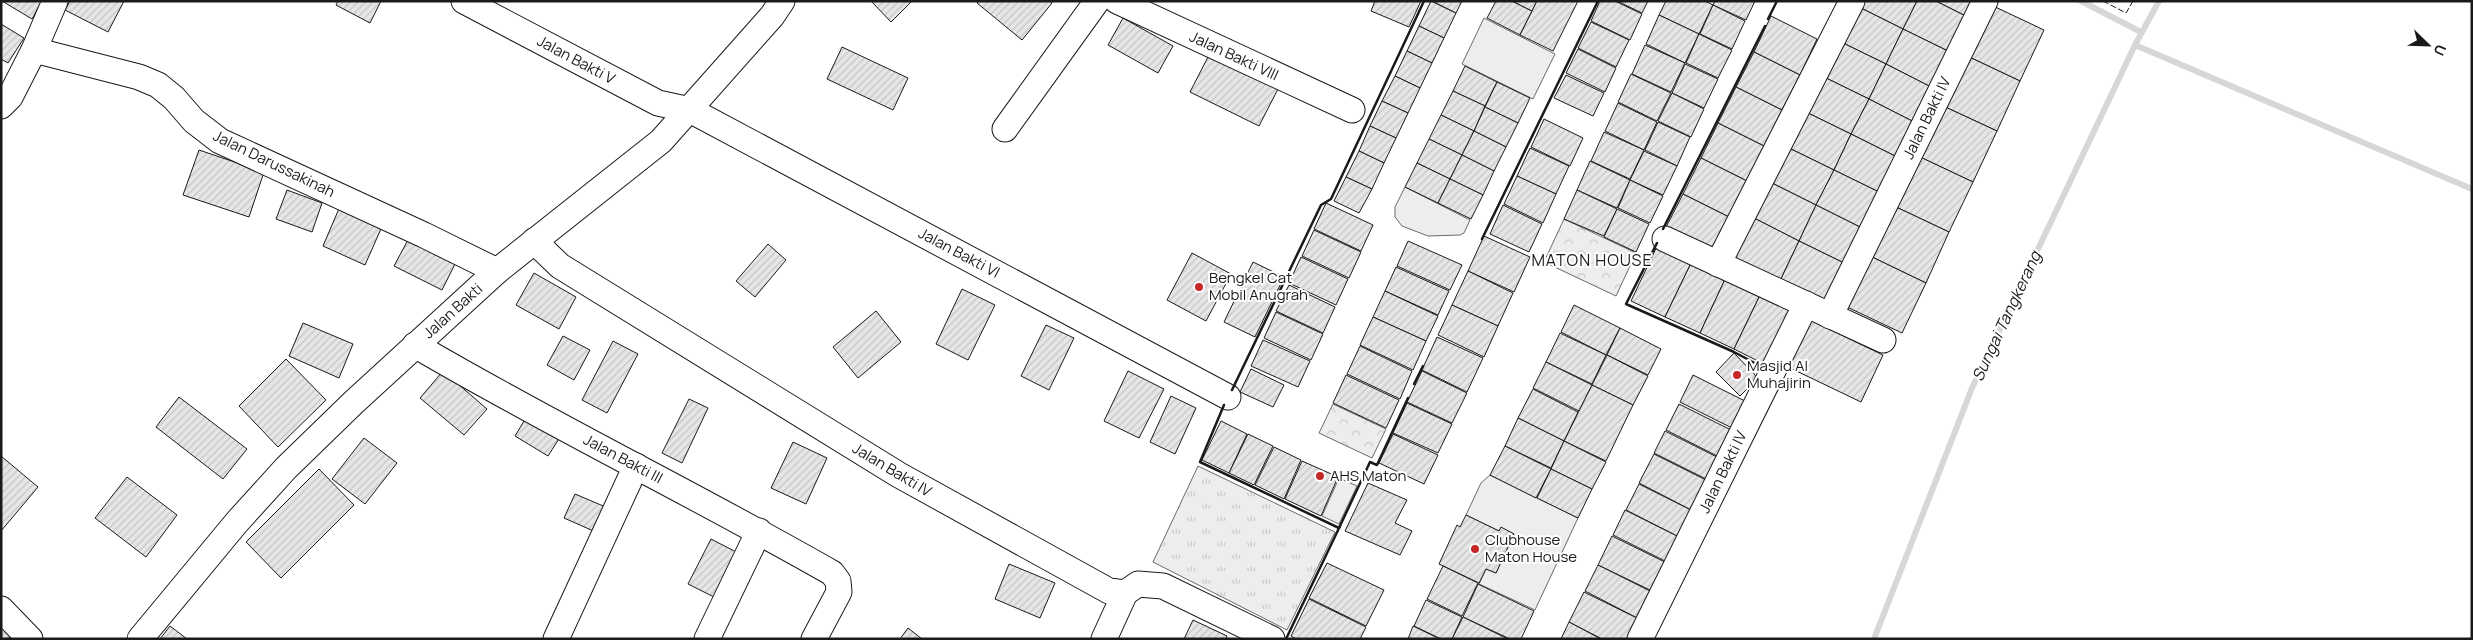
<svg xmlns="http://www.w3.org/2000/svg" width="2473" height="640" font-family="Manrope,sans-serif">
  <style>
    .grass { fill: url(#grass-tufts); stroke: #6a6a6a }
    .forest { fill: url(#forest-crowns); stroke: #6a6a6a }
    .built { fill: #ededed; stroke: #6a6a6a }
    .lines { fill: none; stroke-linecap: round; stroke-linejoin: round }
    .stream { stroke: #d7d7d7; stroke-width: 6 }
    .building { fill: url(#building-hatch); stroke: #1a1a1a }
    .minor-casing { stroke: #1a1a1a; stroke-width: 27 }
    .minor { stroke: #fff; stroke-width: 25 }
    .fence { stroke: #1a1a1a; stroke-width: 1; stroke-dasharray: 6 2.5; stroke-linecap: butt }
    .wall { stroke: #1a1a1a; stroke-width: 2.5 }
    .poi-dot { fill: #c62828; stroke: #fff; stroke-width: 2 }
    .labels { text-anchor: middle; stroke-width: 4; stroke-linejoin: round; paint-order: stroke }
    .street-label { font-size: 15px; fill: #1a1a1a; stroke: #fff }
    .poi-label { font-size: 15px; fill: #1a1a1a; stroke: #fff; text-anchor: start }
    .neighbourhood-label { font-size: 16px; letter-spacing: 1px; fill: #1a1a1a; stroke: #fff }
    .water-label { font-size: 16px; font-style: italic; fill: #1a1a1a; stroke: #fff }
  </style>
  <defs>
    <pattern id="grass-tufts" width="24" height="20" patternUnits="userSpaceOnUse" patternTransform="scale(1.25)"><rect width="24" height="20" fill="#ededed"/><path d="M3 7l-1-3M5 7V3M7 7l1-3M15 17l-1-3M17 17v-4M19 17l1-3" fill="none" stroke="#cbcbcb"/></pattern>
    <pattern id="forest-crowns" width="20" height="18" patternUnits="userSpaceOnUse" patternTransform="scale(1.25)"><rect width="20" height="18" fill="#ededed"/><path d="M2 6a3 3 0 1 1 6 0M12 15a3 3 0 1 1 6 0" fill="none" stroke="#cbcbcb"/></pattern>
    <pattern id="building-hatch" width="6" height="6" patternUnits="userSpaceOnUse" patternTransform="scale(1.25)"><rect width="6" height="6" fill="#e6e6e6"/><path d="M-1 1l2-2M0 6l6-6M5 7l2-2" fill="none" stroke="#c5c5c5"/></pattern>
  </defs>
  <rect width="100%" height="100%" fill="#fff"/>
  <path class="grass" d="M1198 466 1335 532 1287 630 1153 562Z"/>
  <g class="forest">
    <path d="M1564 219 1636 253 1616 296 1544 262Z"/>
    <path d="M1333 404 1386 429 1372 458 1319 433Z"/>
  </g>
  <g class="built">
    <path d="M1484 18 1555 54 1533 99 1462 64Z"/>
    <path d="M1405 187 1470 220 1464 233 1460 235 1428 236 1402 226 1395 217V207Z"/>
    <path d="M1490 475 1578 518 1535 610 1479 584 1486 569 1496 573 1514 534 1501 528 1499 531 1466 515 1481 483Z"/>
    <path d="M1339 478 1357 486 1339 524 1322 516Z"/>
  </g>
  <g class="lines">
    <g class="stream">
      <path d="M2081 1 2141 32"/>
      <path d="M2135 45 2472 189"/>
      <path d="M1874 639 1972 388 2135 45 2159 1"/>
    </g>
  </g>
  <g class="building">
    <path d="M2 1H42L32 19Z"/>
    <path d="M70 1H124L108 32 65 10Z"/>
    <path d="M338 1H381L370 23 336 5Z"/>
    <path d="M871 1H912L891 22Z"/>
    <path d="M979 1H1049L1052 3 1022 40 977 3Z"/>
    <path d="M1375 1H1421L1409 27 1371 11Z"/>
    <path d="M1431 1 1456 13 1444 38 1419 26Z"/>
    <path d="M1432 1H1462L1456 13Z"/>
    <path d="M1496 1H1512L1532 11 1520 35 1487 18Z"/>
    <path d="M1512 1H1537L1532 11Z"/>
    <path d="M1537 1H1578L1553 51 1520 35Z"/>
    <path d="M1600 1H1615L1642 14 1630 40 1591 21Z"/>
    <path d="M1617 1H1648L1642 13Z"/>
    <path d="M1666 1H1705L1713 5 1699 34 1659 15Z"/>
    <path d="M1715 1H1755L1746 20 1713 5Z"/>
    <path d="M1861 1H1917L1903 29 1859 7Z"/>
    <path d="M1917 1H1936L1966 16 1948 51 1903 29Z"/>
    <path d="M1936 1H1973L1966 16Z"/>
    <path d="M1989 4 2044 30 2020 81 1965 55Z"/>
    <path d="M1713 5 1745 21 1732 49 1700 34Z"/>
    <path d="M1859 7 1903 29 1886 64 1841 42Z"/>
    <path d="M1659 15 1699 34 1685 63 1646 44Z"/>
    <path d="M1771 16 1817 39 1800 75 1754 52Z"/>
    <path d="M1123 18 1173 46 1158 73 1108 45Z"/>
    <path d="M1591 22 1629 40 1616 67 1578 48Z"/>
    <path d="M1 24 24 38 8 63 1 59Z"/>
    <path d="M1419 26 1444 38 1432 63 1407 51Z"/>
    <path d="M1903 29 1948 51 1931 87 1886 64Z"/>
    <path d="M1699 34 1732 50 1718 78 1686 63Z"/>
    <path d="M1841 42 1886 64 1869 99 1824 77Z"/>
    <path d="M1645 45 1685 63 1671 92 1632 74Z"/>
    <path d="M842 47 908 78 893 110 827 79Z"/>
    <path d="M1578 49 1616 68 1605 92 1566 73Z"/>
    <path d="M1407 51 1432 63 1420 88 1395 76Z"/>
    <path d="M1754 52 1800 75 1782 110 1736 87Z"/>
    <path d="M1209 55 1278 89 1259 126 1190 92Z"/>
    <path d="M1965 55 2020 81 1997 131 1941 105Z"/>
    <path d="M1685 64 1718 79 1704 108 1672 93Z"/>
    <path d="M1886 64 1931 87 1914 122 1869 99Z"/>
    <path d="M1465 66 1497 82 1485 106 1453 91Z"/>
    <path d="M1631 74 1671 93 1657 121 1618 102Z"/>
    <path d="M1566 75 1604 93 1593 116 1554 98Z"/>
    <path d="M1395 76 1420 88 1408 113 1382 101Z"/>
    <path d="M1824 77 1869 99 1851 134 1806 112Z"/>
    <path d="M1497 82 1530 98 1518 123 1485 107Z"/>
    <path d="M1736 87 1782 110 1764 146 1718 123Z"/>
    <path d="M1453 91 1485 106 1474 131 1441 115Z"/>
    <path d="M1672 93 1704 109 1691 137 1658 121Z"/>
    <path d="M1869 99 1914 122 1897 157 1851 134Z"/>
    <path d="M1382 101 1408 113 1396 138 1370 126Z"/>
    <path d="M1618 103 1657 122 1644 150 1605 131Z"/>
    <path d="M1941 105 1997 131 1973 182 1918 156Z"/>
    <path d="M1485 107 1518 123 1506 147 1474 131Z"/>
    <path d="M1806 112 1851 134 1834 170 1789 148Z"/>
    <path d="M1441 115 1474 131 1462 155 1429 139Z"/>
    <path d="M1544 119 1583 138 1570 166 1531 147Z"/>
    <path d="M1658 122 1690 137 1677 166 1645 150Z"/>
    <path d="M1718 123 1764 146 1747 181 1701 158Z"/>
    <path d="M1370 126 1396 138 1384 163 1359 151Z"/>
    <path d="M1474 131 1506 147 1494 171 1462 155Z"/>
    <path d="M1604 132 1644 150 1630 179 1591 161Z"/>
    <path d="M1851 134 1897 157 1879 192 1834 170Z"/>
    <path d="M1429 139 1462 155 1450 179 1417 163Z"/>
    <path d="M1530 148 1569 166 1556 194 1517 176Z"/>
    <path d="M1789 148 1834 170 1816 205 1772 183Z"/>
    <path d="M199 150 264 172 249 217 183 195Z"/>
    <path d="M1359 151 1384 163 1372 189 1346 177Z"/>
    <path d="M1644 151 1677 166 1663 195 1630 180Z"/>
    <path d="M1462 155 1494 171 1483 195 1450 179Z"/>
    <path d="M1918 156 1973 182 1949 232 1894 206Z"/>
    <path d="M1701 158 1747 181 1729 217 1683 194Z"/>
    <path d="M1590 161 1630 180 1617 208 1577 190Z"/>
    <path d="M1417 163 1450 179 1438 203 1405 187Z"/>
    <path d="M1834 170 1879 192 1862 228 1816 205Z"/>
    <path d="M1517 176 1556 194 1543 223 1504 204Z"/>
    <path d="M1346 177 1372 189 1359 213 1334 201Z"/>
    <path d="M1450 179 1483 195 1471 219 1438 203Z"/>
    <path d="M1630 180 1663 196 1650 223 1618 208Z"/>
    <path d="M1772 183 1816 205 1799 241 1754 218Z"/>
    <path d="M287 190 322 203 312 232 276 219Z"/>
    <path d="M1577 190 1617 209 1604 236 1564 219Z"/>
    <path d="M1683 194 1729 217 1711 252 1665 229Z"/>
    <path d="M1326 203 1373 225 1361 251 1314 229Z"/>
    <path d="M341 204 384 222 365 265 323 246Z"/>
    <path d="M1503 205 1542 224 1529 252 1490 234Z"/>
    <path d="M1816 205 1862 228 1844 263 1799 241Z"/>
    <path d="M1894 206 1949 232 1926 283 1870 256Z"/>
    <path d="M1617 209 1649 224 1636 252 1604 237Z"/>
    <path d="M1754 218 1799 241 1779 283 1734 261Z"/>
    <path d="M1314 230 1361 252 1349 278 1302 256Z"/>
    <path d="M1484 236 1530 257 1514 292 1468 271Z"/>
    <path d="M409 238 456 262 442 290 394 266Z"/>
    <path d="M1408 241 1462 265 1450 290 1397 266Z"/>
    <path d="M1799 241 1844 263 1824 305 1779 283Z"/>
    <path d="M1659 242 1693 259 1665 317 1631 301Z"/>
    <path d="M768 244 786 260 755 297 736 281Z"/>
    <path d="M1192 253 1231 274 1206 321 1167 300Z"/>
    <path d="M1870 256 1926 283 1902 333 1847 307Z"/>
    <path d="M1301 257 1348 279 1336 305 1289 283Z"/>
    <path d="M1693 259 1727 275 1700 333 1665 317Z"/>
    <path d="M1253 262 1284 277 1255 337 1224 322Z"/>
    <path d="M1396 267 1449 291 1438 315 1385 291Z"/>
    <path d="M1468 271 1513 293 1498 326 1452 305Z"/>
    <path d="M534 273 576 297 559 329 516 305Z"/>
    <path d="M1727 275 1762 291 1734 349 1700 333Z"/>
    <path d="M1289 285 1335 307 1323 333 1276 311Z"/>
    <path d="M962 289 995 305 968 360 936 344Z"/>
    <path d="M1385 291 1438 316 1426 341 1373 317Z"/>
    <path d="M1762 291 1796 307 1768 366 1734 349Z"/>
    <path d="M1452 305 1498 326 1484 357 1438 335Z"/>
    <path d="M1574 305 1620 328 1606 355 1561 332Z"/>
    <path d="M876 311 901 342 858 378 833 347Z"/>
    <path d="M1276 312 1323 334 1311 360 1264 338Z"/>
    <path d="M1373 317 1426 341 1413 370 1360 345Z"/>
    <path d="M1808 319 1883 355 1861 402 1786 366Z"/>
    <path d="M303 323 353 344 339 378 289 356Z"/>
    <path d="M1046 325 1074 338 1049 390 1021 376Z"/>
    <path d="M1620 328 1661 349 1648 375 1607 355Z"/>
    <path d="M1560 333 1606 355 1592 384 1546 362Z"/>
    <path d="M563 336 590 350 574 380 547 365Z"/>
    <path d="M1437 337 1483 358 1467 392 1422 370Z"/>
    <path d="M1263 340 1310 361 1298 387 1251 366Z"/>
    <path d="M613 341 638 354 607 413 582 400Z"/>
    <path d="M1360 346 1412 371 1400 399 1347 374Z"/>
    <path d="M1734 353 1758 378 1740 396 1716 372Z"/>
    <path d="M1607 355 1648 376 1633 405 1592 385Z"/>
    <path d="M286 359 326 400 278 447 239 406Z"/>
    <path d="M1546 362 1592 385 1579 411 1533 388Z"/>
    <path d="M1251 369 1284 385 1273 407 1240 392Z"/>
    <path d="M443 371 487 409 464 435 420 398Z"/>
    <path d="M1128 371 1164 389 1139 438 1104 421Z"/>
    <path d="M1422 371 1467 393 1452 423 1407 402Z"/>
    <path d="M1346 375 1399 400 1386 428 1333 403Z"/>
    <path d="M1693 375 1749 403 1736 430 1680 402Z"/>
    <path d="M1592 385 1633 405 1606 461 1564 441Z"/>
    <path d="M1533 389 1578 412 1564 441 1518 418Z"/>
    <path d="M1171 396 1196 408 1175 454 1150 442Z"/>
    <path d="M179 397 247 449 223 479 156 427Z"/>
    <path d="M689 399 708 408 682 463 662 453Z"/>
    <path d="M1407 403 1452 424 1438 453 1393 433Z"/>
    <path d="M1679 404 1735 432 1721 458 1666 430Z"/>
    <path d="M529 413 562 434 548 456 515 436Z"/>
    <path d="M1518 418 1564 441 1551 468 1505 446Z"/>
    <path d="M1221 421 1247 434 1229 473 1202 460Z"/>
    <path d="M1665 431 1721 459 1710 481 1654 453Z"/>
    <path d="M1248 434 1273 446 1254 485 1229 473Z"/>
    <path d="M1393 434 1438 455 1424 484 1379 463Z"/>
    <path d="M364 438 397 463 365 504 332 479Z"/>
    <path d="M1564 441 1606 462 1592 489 1551 469Z"/>
    <path d="M793 442 827 458 806 504 771 488Z"/>
    <path d="M1505 446 1551 469 1536 498 1490 475Z"/>
    <path d="M1274 447 1301 460 1284 499 1255 485Z"/>
    <path d="M1654 454 1710 482 1695 512 1639 483Z"/>
    <path d="M1 456 38 487 1 531Z"/>
    <path d="M1302 461 1338 477 1321 516 1285 499Z"/>
    <path d="M319 469 354 505 281 578 246 542Z"/>
    <path d="M1551 469 1592 489 1578 518 1537 498Z"/>
    <path d="M127 477 177 515 146 557 95 518Z"/>
    <path d="M1368 483 1407 500 1395 523 1412 531 1400 555 1345 531Z"/>
    <path d="M1639 484 1695 512 1681 538 1626 510Z"/>
    <path d="M575 494 608 508 598 533 564 518Z"/>
    <path d="M1625 510 1681 538 1669 563 1613 535Z"/>
    <path d="M1466 515 1499 531 1501 527 1514 534 1496 573 1486 569 1479 583 1439 564 1457 525 1460 527Z"/>
    <path d="M1612 536 1669 564 1654 592 1598 565Z"/>
    <path d="M711 539 742 555 720 600 688 584Z"/>
    <path d="M1327 563 1384 590 1366 626 1309 598Z"/>
    <path d="M1009 564 1055 583 1040 618 995 599Z"/>
    <path d="M1598 565 1654 593 1641 620 1585 591Z"/>
    <path d="M1443 566 1478 583 1462 616 1427 599Z"/>
    <path d="M1478 584 1534 611 1521 639H1510L1463 617Z"/>
    <path d="M1584 592 1641 620 1632 639H1602L1569 622Z"/>
    <path d="M1309 599 1366 627 1360 639H1296L1291 636Z"/>
    <path d="M1426 600 1462 617 1452 639H1441L1414 626Z"/>
    <path d="M1 616 17 629 8 639H1Z"/>
    <path d="M1463 617 1508 639H1452Z"/>
    <path d="M1193 620 1227 636 1226 639H1184Z"/>
    <path d="M1569 622 1601 639H1561Z"/>
    <path d="M170 626 187 639H160Z"/>
    <path d="M1413 626 1440 639H1408Z"/>
    <path d="M908 628 922 639H900Z"/>
  </g>
  <g class="lines">
    <defs>
      <g id="minor">
        <path d="M464 1 658 103 690 110 1228 397"/>
        <path d="M1117 1 1352 110"/>
        <path d="M34 50 55 1"/>
        <path d="M1 106 10 97 34 50 139 77 158 85 174 98 194 121 220 141 424 235 497 271"/>
        <path d="M1005 129 1097 1"/>
        <path d="M1665 239 1883 340"/>
        <path d="M534 241 560 266 899 475 1109 591 1125 593 1138 584 1163 586 1272 639"/>
        <path d="M1718 264 1852 1"/>
        <path d="M1830 316 1985 1"/>
        <path d="M415 345C551 425 694 494 832 573L838 581 839 592 814 639"/>
        <path d="M1 609 30 639"/>
        <path d="M140 639 237 522 286 468 354 402 497 271 661 141 772 16 782 1"/>
        <path d="M556 639 636 466"/>
        <path d="M707 639 759 531"/>
        <path d="M1104 639 1125 593"/>
        <path d="M1640 639 1806 304"/>
      </g>
    </defs>
    <use href="#minor" class="minor-casing"/>
    <use href="#minor" class="minor"/>
    <path class="fence" d="M2103 1 2126 13 2133 1"/>
    <g class="wall">
      <path d="M1768 19 1777 1"/>
      <path d="M1663 229 1765 26"/>
      <path d="M1482 239 1598 1"/>
      <path d="M1657 243 1626 304 1734 352 1764 368"/>
      <path d="M1414 384 1423 366"/>
      <path d="M1232 390 1321 205 1331 199 1424 1"/>
      <path d="M1224 405 1200 462 1339 528 1370 462 1377 465 1408 398"/>
      <path d="M1286 639 1340 526"/>
    </g>
  </g>
  <g class="poi-dot">
    <circle cx="1199" cy="287" r="5"/>
    <circle cx="1737" cy="375" r="5"/>
    <circle cx="1320" cy="476" r="5"/>
    <circle cx="1475" cy="549" r="5"/>
  </g>
  <g class="labels">
    <g class="street-label">
      <text transform="translate(1234 56) rotate(25)" y="5">Jalan Bakti VIII</text>
      <text transform="translate(576 60) rotate(28)" y="5">Jalan Bakti V</text>
      <text transform="translate(1927 118) rotate(-64)" y="5">Jalan Bakti IV</text>
      <text transform="translate(274 164) rotate(26)" y="5">Jalan Darussakinah</text>
      <text transform="translate(959 253) rotate(28)" y="5">Jalan Bakti VI</text>
      <text transform="translate(453 311) rotate(-42)" y="5">Jalan Bakti</text>
      <text transform="translate(623 459) rotate(28)" y="5">Jalan Bakti III</text>
      <text transform="translate(892 470) rotate(31)" y="5">Jalan Bakti IV</text>
      <text transform="translate(1723 472) rotate(-64)" y="5">Jalan Bakti IV</text>
    </g>
    <g class="poi-label">
      <text x="1209" y="283">Bengkel Cat<tspan x="1209" dy="17">Mobil Anugrah</tspan></text>
      <text x="1747" y="371">Masjid Al<tspan x="1747" dy="17">Muhajirin</tspan></text>
      <text x="1330" y="481">AHS Maton</text>
      <text x="1485" y="545">Clubhouse<tspan x="1485" dy="17">Maton House</tspan></text>
    </g>
    <g class="neighbourhood-label">
      <text x="1592" y="266">MATON HOUSE</text>
    </g>
    <g class="water-label">
      <text transform="translate(2006 316) rotate(-65)" y="6">Sungai Tangkerang</text>
    </g>
  </g>
  <rect width="2473" height="640" fill="none" stroke="#1a1a1a" stroke-width="5"/>
  <g transform="translate(2428 45) rotate(113)" stroke="#ffffff" stroke-width="4" paint-order="stroke">
  <path d="M0-4L9 19L0 12L-9 19Z" fill="#1a1a1a"/>
  <text y="-8" font-size="14" font-weight="bold" text-anchor="middle" fill="#1a1a1a">U</text>
  </g>
</svg>
